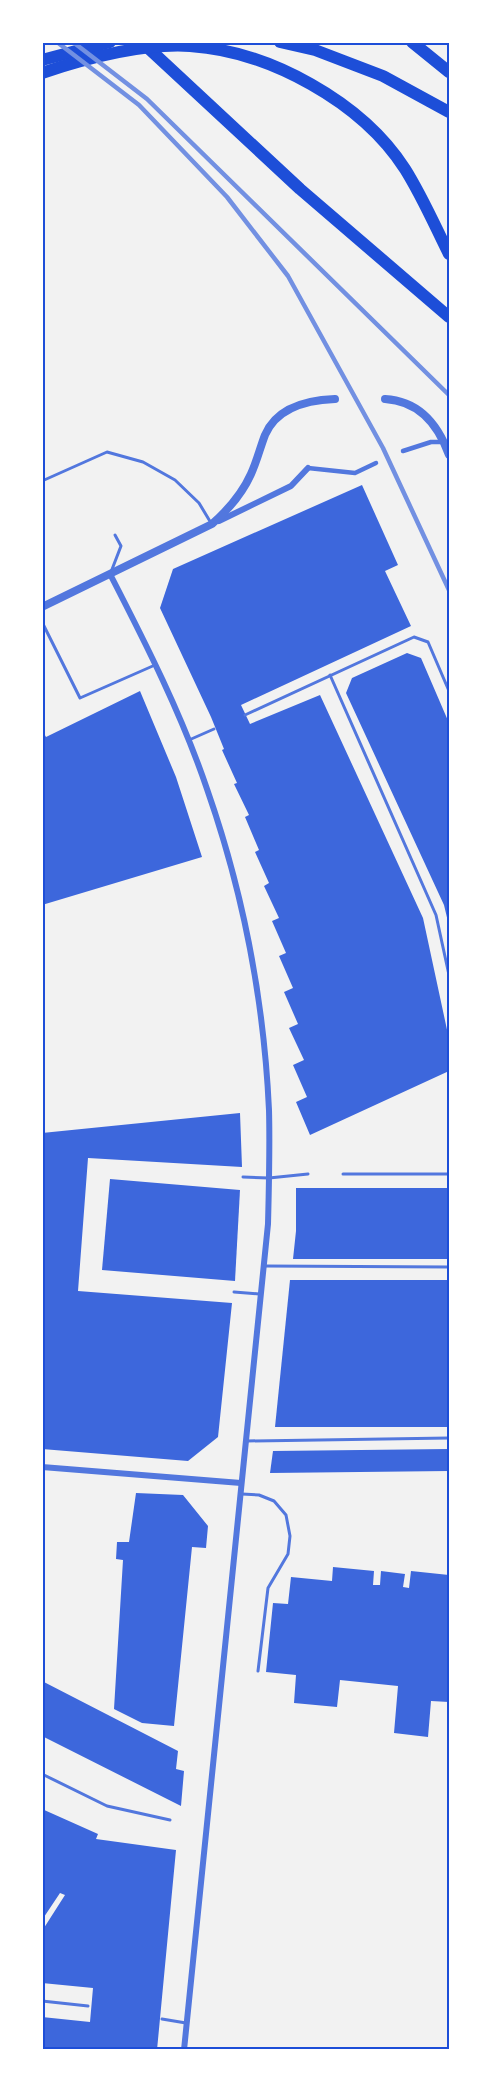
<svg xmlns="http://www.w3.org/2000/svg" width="491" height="2092" font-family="Lato,sans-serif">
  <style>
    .building { fill: #3d67dc }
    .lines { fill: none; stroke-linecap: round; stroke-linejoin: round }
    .service { stroke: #5277de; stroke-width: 3 }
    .pedestrian { stroke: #5277de; stroke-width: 4.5 }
    .minor { stroke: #5277de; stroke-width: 6 }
    .tertiary { stroke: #5277de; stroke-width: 8 }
    .motorway { stroke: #1d4ed8; stroke-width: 12 }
    .rail { stroke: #7290e2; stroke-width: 4.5 }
    .neatline { fill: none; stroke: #1d4ed8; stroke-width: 2 }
  </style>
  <rect width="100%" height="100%" fill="#f2f2f2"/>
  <g class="building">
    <path d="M362 485 398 565 385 571 411 626 241 705 250 724 320 695 423 918 449 1039V1071L310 1135 296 1102 307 1097 293 1065 304 1060 289 1028 298 1024 284 992 293 988 279 956 286 953 272 921 279 918 264 886 269 883 255 852 259 850 245 817 249 815 234 784 237 783 222 750 224 749 211 717 160 608 173 569Z"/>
    <path d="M407 653 421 658 449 723V926L444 905 346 693 352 678Z"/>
    <path d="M140 691 176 777 202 857 42 905V730L46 737Z"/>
    <path d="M240 1113 242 1167 88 1158 78 1291 232 1303 218 1437 188 1461 42 1449V1133Z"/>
    <path d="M110 1179 240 1190 235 1281 102 1270Z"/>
    <path d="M296 1188H449V1259H293L296 1231Z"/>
    <path d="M290 1280H449V1427H275Z"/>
    <path d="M449 1449V1471L270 1473 273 1451Z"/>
    <path d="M136 1493 183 1495 208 1526 206 1548 192 1547 174 1726 142 1723 114 1709 123 1560 116 1559 117 1542H129Z"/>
    <path d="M333 1567 374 1571 373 1585H380L381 1571 405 1574 403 1587 409 1588 411 1571 449 1575V1702L431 1701 428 1737 394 1733 398 1686 340 1680 337 1707 294 1703 296 1675 266 1672 273 1603 288 1604 291 1577 332 1581Z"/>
    <path d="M42 1681 178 1751 176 1769 184 1771 181 1806 42 1736Z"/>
    <path d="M42 1809 98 1834 96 1839 176 1850 157 2050H42V2017L90 2022 93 1988 42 1983V1931L65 1895 60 1893 42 1920Z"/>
  </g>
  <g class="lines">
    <g class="service">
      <path d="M42 481 107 452 143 462 175 480 199 503 211 523"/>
      <path d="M111 572 121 546 115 535"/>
      <path d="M42 622 80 698 155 665"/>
      <path d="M330 675 436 915 449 975"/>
      <path d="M245 715 414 637 428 642 449 691"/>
      <path d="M189 740 214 729"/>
      <path d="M343 1174H449"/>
      <path d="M243 1177 269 1178 308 1174"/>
      <path d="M265 1266 449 1267"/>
      <path d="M234 1292 259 1294"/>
      <path d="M247 1441 449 1438"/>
      <path d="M242 1494 259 1495 274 1501 286 1515 290 1536 288 1554 268 1588 258 1671"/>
      <path d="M42 1774 107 1806 170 1820"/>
      <path d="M42 2001 88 2006"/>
      <path d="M162 2019 186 2023"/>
    </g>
    <g class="pedestrian">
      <path d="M403 451 431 442H445"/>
      <path d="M308 468 355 473 376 463"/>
    </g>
    <g class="minor">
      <path d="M219 521 291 486 308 468"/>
      <path d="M110 574C146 644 182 715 207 789 243 892 264 1002 269 1110 270 1148 269 1186 268 1224L184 2050"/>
      <path d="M42 1467 241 1483"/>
    </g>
    <g class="tertiary">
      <path d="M385 399C419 401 438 424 449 455"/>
      <path d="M42 607 212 524C228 510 242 494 251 474 257 461 260 448 265 435 277 407 308 400 335 399"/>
    </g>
    <g class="motorway">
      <path d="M280 42 315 50 383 76 449 112"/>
      <path d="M412 42 449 72"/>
      <path d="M145 45 300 189 449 317"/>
      <path d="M42 60 110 42"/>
      <path d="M42 73C87 58 143 43 190 46 269 51 362 102 405 169 422 196 435 226 449 254"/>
    </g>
    <g class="rail">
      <path d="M57 42 139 105 227 197 288 276 383 448 449 590"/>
      <path d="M73 42 147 99 449 395"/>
    </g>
  </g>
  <rect width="491" height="2092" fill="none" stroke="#ffffff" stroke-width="87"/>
  <rect x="44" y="44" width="404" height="2004" class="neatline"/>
</svg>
